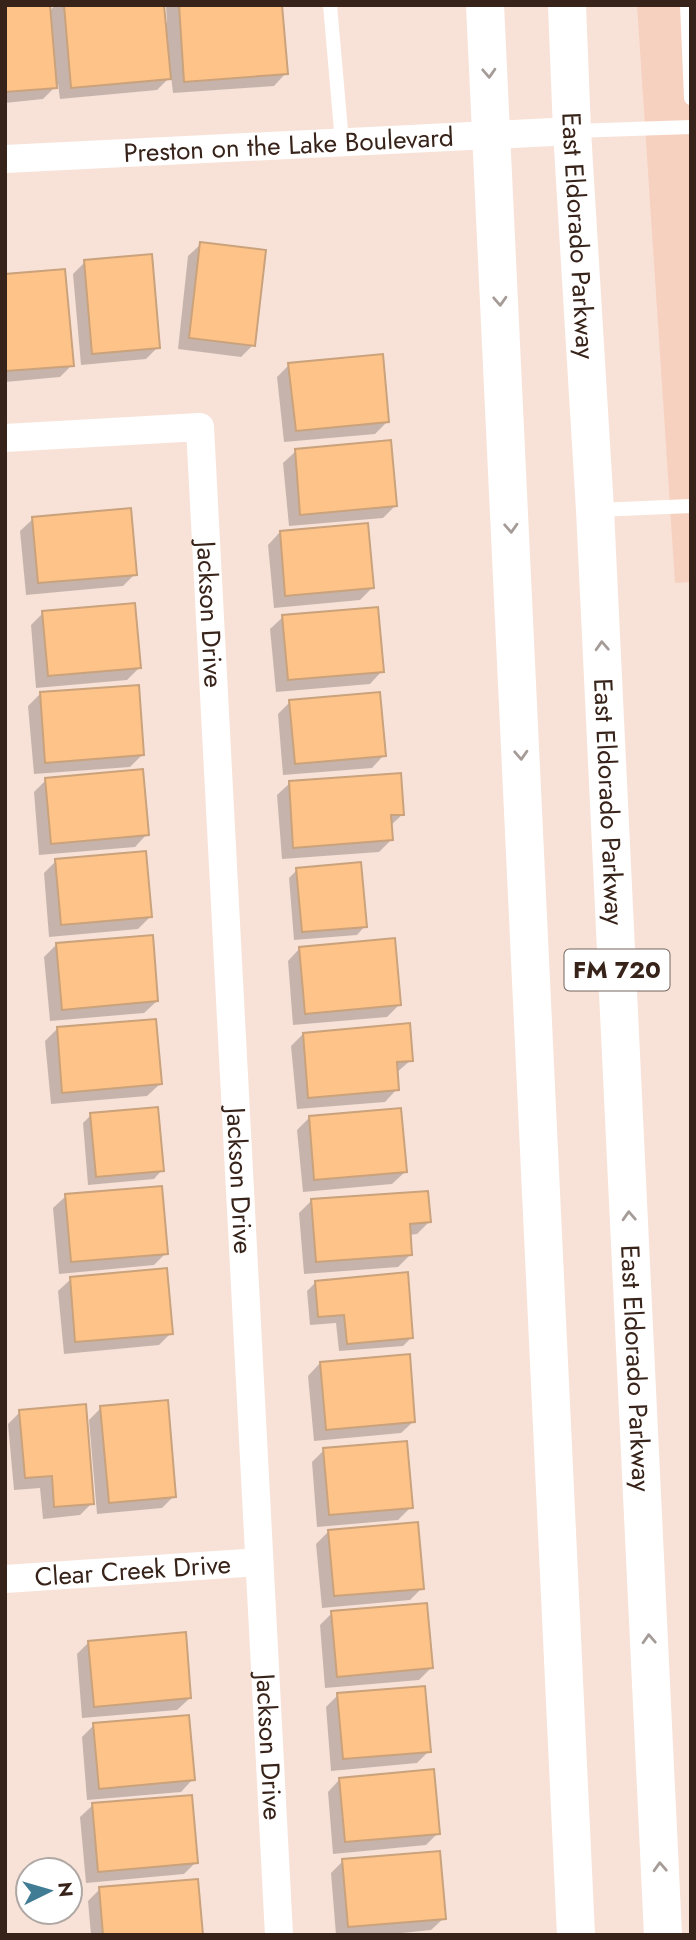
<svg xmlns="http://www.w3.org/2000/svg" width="696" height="1940" font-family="Jost,sans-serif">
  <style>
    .built { fill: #f7d1c0 }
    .shadow { fill: #0003 }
    .building { fill: #fdc389; stroke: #caa27b; stroke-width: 2 }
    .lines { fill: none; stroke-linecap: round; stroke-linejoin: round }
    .service { stroke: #fff; stroke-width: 14 }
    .minor { stroke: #fff; stroke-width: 28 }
    .primary { stroke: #fff; stroke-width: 38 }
    .oneway { stroke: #a59c98 }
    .labels { text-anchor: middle; stroke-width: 5; stroke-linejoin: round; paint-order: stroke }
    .shield { fill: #fff; stroke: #73655e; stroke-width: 2 }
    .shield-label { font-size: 24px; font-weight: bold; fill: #372319 }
    .street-label { font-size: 26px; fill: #372319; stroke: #fff }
  </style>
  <rect width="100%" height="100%" fill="#f8e2d8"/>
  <path class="built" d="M637 5H691V582L675 583Z"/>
  <g class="shadow">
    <path d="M5 5 49 12 55 5H162L164 23H167L166 5H280L286 73 274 86 173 93 171 76 157 90 60 99 58 84 43 99 5 103Z"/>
    <path d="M201 244 253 345 241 357 178 349 188 256Z"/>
    <path d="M85 262 158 347 146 359 81 365 73 274Z"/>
    <path d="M5 276 72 365 60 377 5 382Z"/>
    <path d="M289 365 388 421 375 434 284 442 277 377Z"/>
    <path d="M296 451 395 506 383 518 289 526 283 463Z"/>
    <path d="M33 519 135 574 123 586 26 595 20 531Z"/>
    <path d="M280 532 372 588 360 600 274 608 268 545Z"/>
    <path d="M43 613 139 668 127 680 36 688 31 625Z"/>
    <path d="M283 617 382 671 370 684 276 692 270 629Z"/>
    <path d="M40 694 142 755 130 767 34 774 28 706Z"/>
    <path d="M290 702 384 755 372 768 283 775 278 714Z"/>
    <path d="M46 780 147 834 135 847 39 855 34 792Z"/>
    <path d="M290 783 403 814 390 826 391 840 379 852 282 859 277 795Z"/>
    <path d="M56 861 150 917 138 929 49 937 44 873Z"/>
    <path d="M297 870 365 926 357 935 294 940 289 878Z"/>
    <path d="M56 945 157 1001 144 1013 50 1021 44 957Z"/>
    <path d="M300 948 399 1005 387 1017 293 1025 288 961Z"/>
    <path d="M57 1029 160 1084 147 1096 51 1104 45 1041Z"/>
    <path d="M303 1034 411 1060 396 1073 397 1089 385 1102 297 1109 291 1046Z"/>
    <path d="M91 1115 162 1170 154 1179 88 1185 83 1123Z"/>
    <path d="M309 1118 405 1172 392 1184 303 1192 297 1130Z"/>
    <path d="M66 1196 166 1253 154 1265 59 1274 53 1208Z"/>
    <path d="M311 1201 429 1222 417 1234 409 1235 410 1255 398 1267 304 1274 299 1213Z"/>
    <path d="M71 1279 171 1333 159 1345 64 1354 58 1291Z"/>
    <path d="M316 1282 412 1337 403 1346 339 1351 336 1323 310 1325 307 1291Z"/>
    <path d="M320 1363 414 1421 401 1433 314 1441 308 1376Z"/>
    <path d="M101 1408 174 1496 162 1508 97 1514 89 1420Z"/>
    <path d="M20 1412 92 1503 80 1515 43 1519 40 1488 14 1490 8 1424Z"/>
    <path d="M324 1450 411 1507 398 1520 317 1527 312 1462Z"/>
    <path d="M329 1531 422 1588 410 1600 322 1608 316 1544Z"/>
    <path d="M332 1613 431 1668 419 1680 325 1688 320 1625Z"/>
    <path d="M89 1642 190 1698 177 1710 82 1718 77 1654Z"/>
    <path d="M338 1695 429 1751 417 1763 331 1771 326 1707Z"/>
    <path d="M94 1725 193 1779 181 1792 87 1800 82 1737Z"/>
    <path d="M340 1779 438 1833 426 1845 333 1854 328 1792Z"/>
    <path d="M93 1805 196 1862 184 1874 86 1883 80 1817Z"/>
    <path d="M343 1861 444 1918 431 1930 383 1935H336L331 1873Z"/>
    <path d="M100 1889 201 1935H91L88 1901Z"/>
  </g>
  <g class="building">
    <path d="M5 5H50L57 88 5 92Z"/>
    <path d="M64 5H164L171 79 71 88Z"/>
    <path d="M179 5H282L288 74 184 82Z"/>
    <path d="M200 242 266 250 255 346 189 338Z"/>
    <path d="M152 254 160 348 92 354 84 260Z"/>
    <path d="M65 269 74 366 6 371 5 274Z"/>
    <path d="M383 354 389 422 296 431 288 363Z"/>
    <path d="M391 440 397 506 300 515 295 449Z"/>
    <path d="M131 508 137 575 38 583 32 517Z"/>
    <path d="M368 523 374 588 285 596 280 531Z"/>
    <path d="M135 603 141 668 48 676 42 611Z"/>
    <path d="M378 607 384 672 288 680 282 615Z"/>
    <path d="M139 685 144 755 45 763 40 692Z"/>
    <path d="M380 692 386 756 295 764 289 700Z"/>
    <path d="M143 769 149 835 51 844 45 778Z"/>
    <path d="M401 773 404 815H391L393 840 293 848 289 781Z"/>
    <path d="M146 851 152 917 61 925 55 859Z"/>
    <path d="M361 862 367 927 302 932 296 868Z"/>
    <path d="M153 935 158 1001 62 1010 56 943Z"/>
    <path d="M395 938 401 1005 305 1014 299 947Z"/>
    <path d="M156 1019 162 1084 62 1093 57 1027Z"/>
    <path d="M410 1023 413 1061 397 1062 399 1090 308 1098 303 1033Z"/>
    <path d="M158 1107 164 1171 96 1177 90 1113Z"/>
    <path d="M401 1108 407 1172 314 1180 309 1116Z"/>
    <path d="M162 1186 168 1254 71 1262 65 1194Z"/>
    <path d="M428 1191 431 1222 410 1224 412 1255 316 1262 311 1199Z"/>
    <path d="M167 1268 173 1334 75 1342 70 1277Z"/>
    <path d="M408 1272 413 1338 347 1344 344 1315 318 1317 315 1281Z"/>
    <path d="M410 1354 415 1422 326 1430 320 1362Z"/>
    <path d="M168 1400 176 1497 109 1503 100 1406Z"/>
    <path d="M86 1404 94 1504 54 1507 52 1476 25 1478 19 1410Z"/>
    <path d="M407 1441 413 1508 329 1515 323 1448Z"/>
    <path d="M418 1522 424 1589 334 1596 328 1530Z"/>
    <path d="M427 1603 433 1668 337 1677 331 1611Z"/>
    <path d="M186 1632 191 1698 94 1707 88 1641Z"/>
    <path d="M425 1686 431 1752 343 1759 337 1693Z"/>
    <path d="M189 1715 195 1780 99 1789 93 1723Z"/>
    <path d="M434 1769 440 1834 345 1842 339 1778Z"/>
    <path d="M192 1795 198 1863 98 1872 92 1803Z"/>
    <path d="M440 1851 446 1919 348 1927 342 1859Z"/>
    <path d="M198 1879 203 1935H103L99 1887Z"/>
  </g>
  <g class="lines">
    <g class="service">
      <path d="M330 5 342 142"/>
      <path d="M687 5 691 98"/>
      <path d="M573 131 691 127"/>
      <path d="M597 510 691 506"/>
    </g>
    <g class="minor">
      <path id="s1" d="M5 159 572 131"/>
      <path id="s2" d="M5 438 200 427 279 1935"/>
      <path id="s3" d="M5 1579 259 1562"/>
    </g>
    <g class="primary">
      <path d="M485 5 576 1935"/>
      <path id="s4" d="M567 5 572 131 595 510 663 1935"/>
    </g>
  </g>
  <defs><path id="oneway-chevron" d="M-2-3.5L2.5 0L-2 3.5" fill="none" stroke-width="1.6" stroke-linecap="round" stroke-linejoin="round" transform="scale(1.75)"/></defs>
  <g class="oneway">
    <use href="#oneway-chevron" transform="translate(489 73) rotate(87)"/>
    <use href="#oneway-chevron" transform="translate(500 301) rotate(87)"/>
    <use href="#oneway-chevron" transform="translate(511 528) rotate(87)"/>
    <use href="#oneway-chevron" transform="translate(602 646) rotate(-93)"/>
    <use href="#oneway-chevron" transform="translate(521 755) rotate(87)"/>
    <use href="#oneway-chevron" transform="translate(629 1216) rotate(-93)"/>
    <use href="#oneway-chevron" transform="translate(649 1639) rotate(-93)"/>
    <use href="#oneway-chevron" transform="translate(660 1867) rotate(-93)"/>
  </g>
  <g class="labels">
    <rect class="shield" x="564.5" y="949.5" width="105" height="41" rx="5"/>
    <g class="shield-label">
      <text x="617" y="978">FM 720</text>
    </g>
    <g class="street-label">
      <text dy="9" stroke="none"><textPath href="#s1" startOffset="284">Preston on the Lake Boulevard</textPath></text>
      <text dy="9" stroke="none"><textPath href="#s4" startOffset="231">East Eldorado Parkway</textPath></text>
      <text dy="9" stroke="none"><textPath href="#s2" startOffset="383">Jackson Drive</textPath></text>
      <text dy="9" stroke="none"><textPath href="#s4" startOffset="798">East Eldorado Parkway</textPath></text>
      <text dy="9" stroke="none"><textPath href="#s2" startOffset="950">Jackson Drive</textPath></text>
      <text dy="9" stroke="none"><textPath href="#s4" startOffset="1365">East Eldorado Parkway</textPath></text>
      <text dy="9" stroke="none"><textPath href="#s3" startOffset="128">Clear Creek Drive</textPath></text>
      <text dy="9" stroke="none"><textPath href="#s2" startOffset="1517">Jackson Drive</textPath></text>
    </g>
  </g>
  <rect width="696" height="1940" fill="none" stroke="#372319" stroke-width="14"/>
  <g transform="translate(49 1891) rotate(85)"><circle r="33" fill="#ffffff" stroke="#afa7a3" stroke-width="2"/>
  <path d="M0-5L12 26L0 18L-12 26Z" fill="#407c94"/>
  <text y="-10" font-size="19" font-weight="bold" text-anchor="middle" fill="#372319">N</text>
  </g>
</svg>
